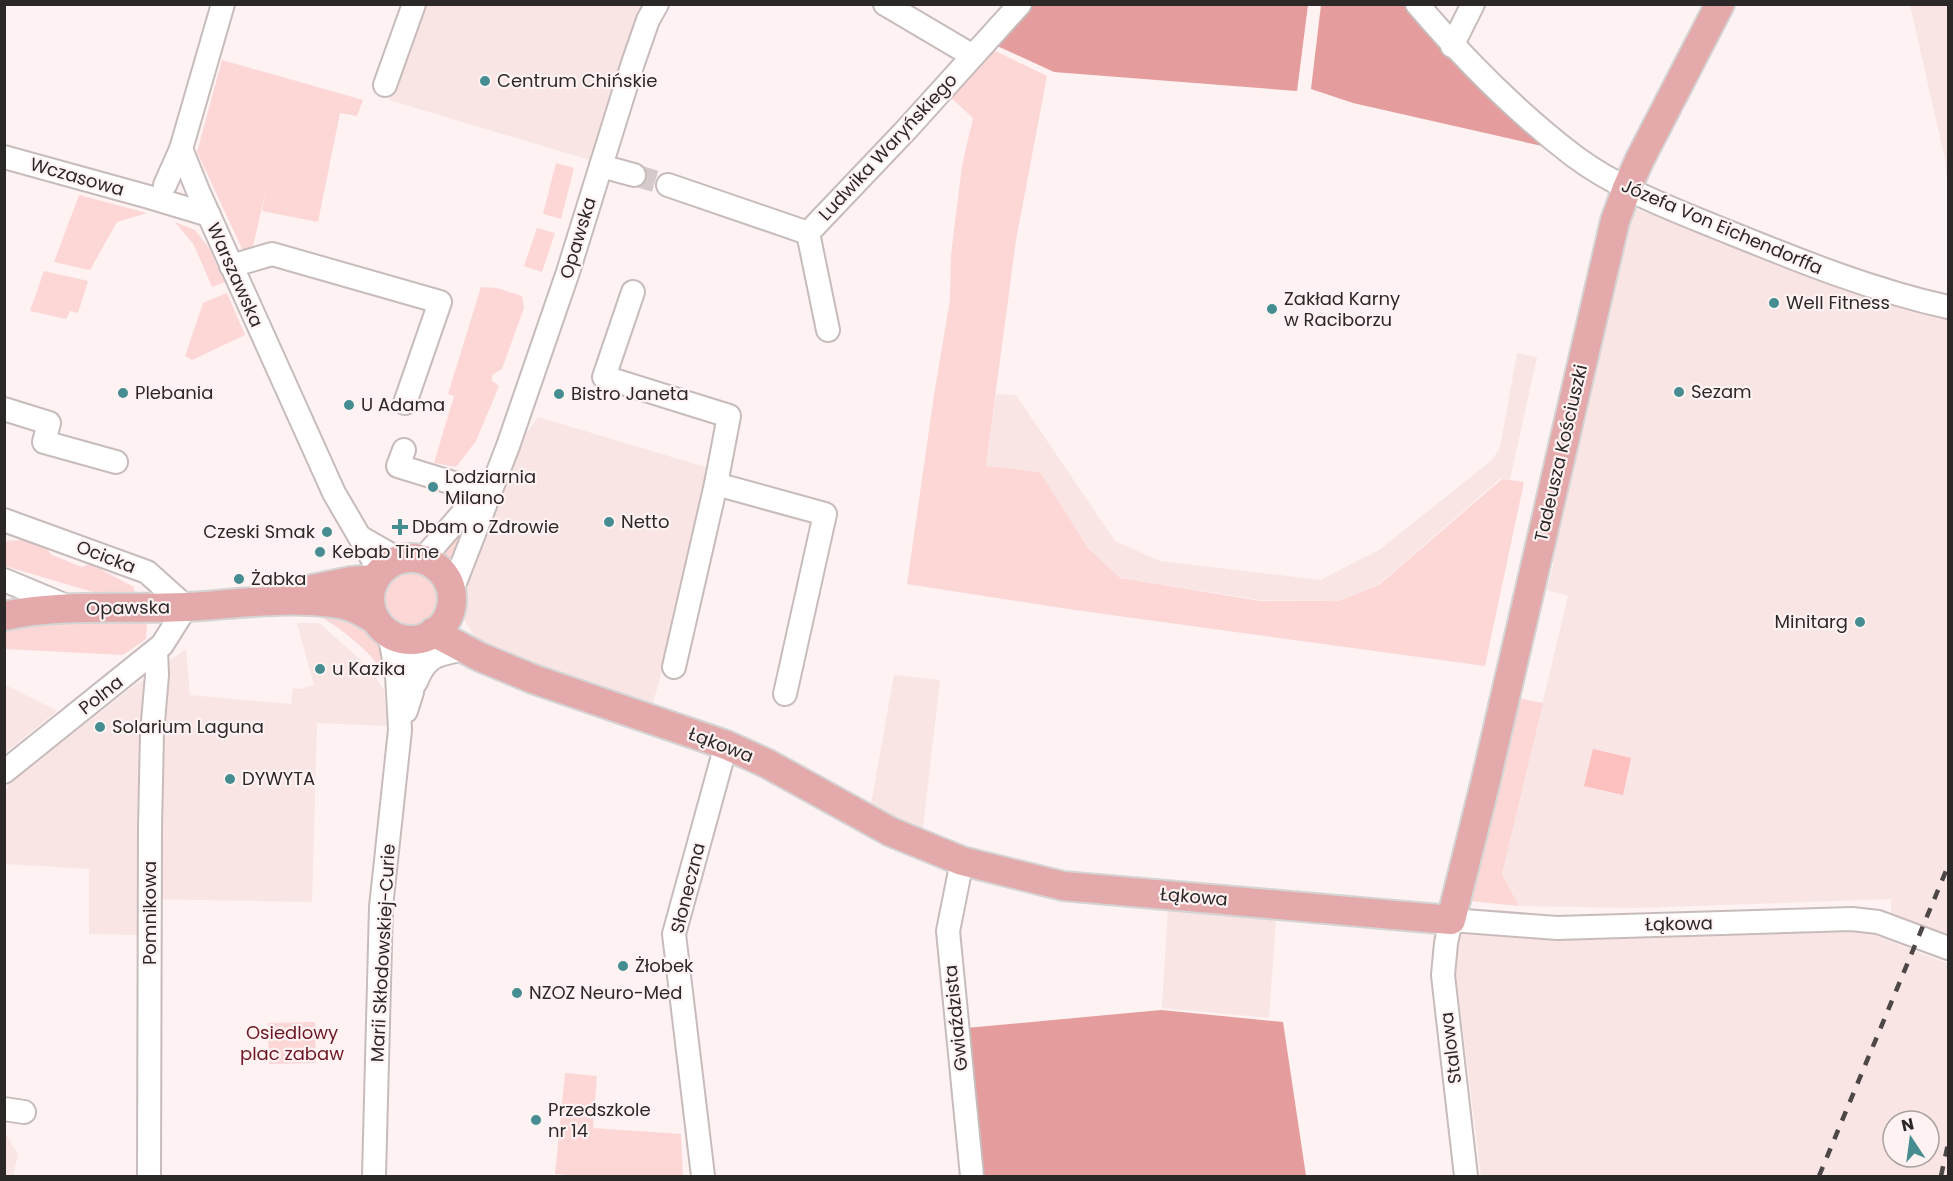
<svg xmlns="http://www.w3.org/2000/svg" width="1953" height="1181" font-family="Poppins,sans-serif">
  <style>
    .built { fill: #fae5e5; fill-rule: evenodd }
    .green { fill: #fcd7d6 }
    .forest { fill: #e59c9c }
    .water { fill: #fcc0bf }
    .lines { fill: none; stroke-linecap: round; stroke-linejoin: round }
    .minor-tunnel { stroke: #d4caca; stroke-width: 22; stroke-dasharray: 22 11; stroke-linecap: butt }
    .minor-casing { stroke: #c7bcbb; stroke-width: 26 }
    .major-casing { stroke: #d5d4d4; stroke-width: 32 }
    .minor { stroke: #fff; stroke-width: 22 }
    .major { stroke: #e4a9aa; stroke-width: 28 }
    .rail { stroke: #4d4747; stroke-width: 4.5; stroke-dasharray: 10 10; stroke-linecap: butt }
    .poi-dot { fill: #458d90; stroke: #fef2f2; stroke-width: 2 }
    .labels { text-anchor: middle; stroke-width: 4.5; stroke-linejoin: round; paint-order: stroke }
    .poi-label { font-size: 18px; fill: #2d2828; stroke: #fef2f2; text-anchor: start }
    .street-label { font-size: 18px; fill: #2d2828; stroke: #fef2f2 }
    .park-label { font-size: 18px; fill: #6c1721; stroke: #fef2f2 }
  </style>
  <rect width="100%" height="100%" fill="#fef2f2"/>
  <g class="built">
    <path d="M422 5H647L593 161 389 100Z"/>
    <path d="M1910 5H1948V186L1945 159Z"/>
    <path d="M1637 209 1748 249 1868 297 1948 317V935L1891 916V899L1634 908 1519 906 1502 874 1568 596 1547 590 1554 562 1543 559 1628 215Z"/>
    <path d="M1517 353 1537 357 1510 480 1501 478 1378 585 1337 601 1260 600 1120 578 1088 548 1040 472 986 467 996 394 1016 395 1115 541 1160 561 1320 580 1379 550 1491 461 1500 448Z"/>
    <path d="M538 417 712 469 679 610 651 710 556 678 478 642 465 621 462 611 464 596 523 438Z"/>
    <path d="M297 623H319L370 668 384 690 387 726 317 723 312 902 144 899 143 935 89 934V869L5 864 4 793 11 782 130 689 186 649 190 695 291 704 293 688 300 689 314 685Z"/>
    <path d="M894 675 940 680 923 827 916 830 870 810Z"/>
    <path d="M5 685 57 711 5 753Z"/>
    <path d="M1168 910 1276 920 1269 1018 1162 1008Z"/>
    <path d="M1456 932 1581 934 1867 932 1948 964V1176H1481L1456 975ZM1893 1121H1929V1157H1893Z"/>
    <path d="M5 1133 18 1154 13 1176H5Z"/>
  </g>
  <g class="green">
    <path d="M989 48 1047 76 1016 240 986 466 1040 472 1088 548 1120 578 1260 601H1338L1379 585 1502 479 1524 482 1485 666 1075 610 907 584 934 395 950 300 951 255 962 166 973 118 948 95Z"/>
    <path d="M222 60 363 100 357 116 340 113 318 222 262 211 266 190 253 246 243 251 197 152Z"/>
    <path d="M556 163 574 168 561 219 543 214Z"/>
    <path d="M79 195 147 213 117 222 90 270 54 262Z"/>
    <path d="M175 222 195 230 209 248 225 282 212 287 194 245Z"/>
    <path d="M537 228 555 233 542 272 524 266Z"/>
    <path d="M44 271 88 281 78 313 70 311 66 319 30 311Z"/>
    <path d="M481 287 497 288 522 296 524 308 502 369 492 375V381L499 386 476 441 456 467 434 463 454 396 448 394Z"/>
    <path d="M227 293 245 335 192 360 185 356 203 303Z"/>
    <path d="M454 529 469 534 453 573 434 554Z"/>
    <path d="M37 539 52 555 82 567 90 564 134 587 135 597 103 595 5 566V541Z"/>
    <circle cx="411" cy="597" r="28"/>
    <path d="M309 610 333 611 367 626 383 646 393 685C371 651 344 629 309 610Z"/>
    <path d="M137 614 147 624 146 639 123 655 5 649 4 624Z"/>
    <path d="M1518 698 1543 703 1502 874 1519 906 1470 901Z"/>
    <path d="M315 1022 316 1063 269 1064 268 1023Z"/>
    <path d="M565 1073 597 1076 593 1128 681 1134 683 1176H580L555 1174Z"/>
  </g>
  <g class="forest">
    <path d="M1032 5H1308L1297 91 1054 72 993 44Z"/>
    <path d="M1321 5H1405L1435 43 1542 146 1353 103 1311 89Z"/>
    <path d="M1161 1010 1283 1022 1306 1176H978L966 1028Z"/>
  </g>
  <path class="water" d="M1593 749 1631 758 1623 795 1584 786Z"/>
  <g class="lines">
    <path class="minor-tunnel" d="M634 175 668 185"/>
    <defs>
      <g id="minor">
        <path d="M885 4 973 56"/>
        <path d="M1417 4C1465 60 1515 111 1574 156 1617 188 1667 207 1716 227 1793 258 1867 289 1948 307"/>
        <path d="M1452 46 1473 4"/>
        <path d="M385 85 414 4"/>
        <path d="M181 149 198 191 334 493 380 572"/>
        <path d="M4 157 149 197 209 215"/>
        <path d="M601 166 634 175"/>
        <path d="M165 185 181 149 223 4"/>
        <path d="M668 185 808 233 906 130 1020 4"/>
        <path d="M808 233 828 330"/>
        <path d="M231 266 272 254 440 302 405 403"/>
        <path d="M633 292 604 377 729 416 716 484 674 667"/>
        <path d="M4 409 49 423 44 442 116 462"/>
        <path d="M404 450 398 466 489 494"/>
        <path d="M716 484 825 514 785 694"/>
        <path d="M4 520 147 572 186 607 162 645 4 772"/>
        <path d="M360 537 400 560"/>
        <path d="M422 560 488 484"/>
        <path d="M4 580 71 608"/>
        <path d="M451 593 508 446 568 272 633 63 648 20 657 4"/>
        <path d="M416 682C427 654 438 655 465 649"/>
        <path d="M406 711 412 692 416 648 424 637"/>
        <path d="M962 861 948 931 972 1176"/>
        <path d="M4 1109 24 1112"/>
        <path d="M149 1176 150 828 152 733 157 675 156 651"/>
        <path d="M374 1176 381 907 400 730 397 675 389 633"/>
        <path d="M703 1176 674 934 726 745"/>
        <path d="M1466 1176 1443 975 1446 943 1451 920 1557 928 1852 919 1878 922 1948 948"/>
      </g>
      <g id="major">
        <circle cx="411" cy="599" r="41"/>
        <path d="M303 591 351 581 375 579"/>
        <path d="M4 616C64 603 127 610 187 607 237 604 289 596 339 604 352 605 364 613 376 620"/>
        <path d="M433 632 480 657 533 679 726 745 766 763 891 832 962 861 1063 886 1451 920 1485 784 1615 221 1627 188 1640 159 1720 4"/>
      </g>
    </defs>
    <use href="#minor" class="minor-casing"/>
    <use href="#major" class="major-casing"/>
    <use href="#minor" class="minor"/>
    <use href="#major" class="major"/>
    <g class="rail">
      <path d="M1819 1176 1948 866"/>
      <path d="M1941 1176 1948 1144"/>
    </g>
  </g>
  <g class="poi-dot">
    <circle cx="485" cy="81" r="6"/>
    <circle cx="1774" cy="303" r="6"/>
    <circle cx="1272" cy="309" r="6"/>
    <circle cx="1679" cy="392" r="6"/>
    <circle cx="123" cy="393" r="6"/>
    <circle cx="559" cy="394" r="6"/>
    <circle cx="349" cy="405" r="6"/>
    <circle cx="433" cy="487" r="6"/>
    <circle cx="609" cy="522" r="6"/>
    <path d="M397 518h6v6h6v6h-6v6h-6v-6h-6v-6h6z"/>
    <circle cx="327" cy="532" r="6"/>
    <circle cx="320" cy="552" r="6"/>
    <circle cx="239" cy="579" r="6"/>
    <circle cx="1860" cy="622" r="6"/>
    <circle cx="320" cy="669" r="6"/>
    <circle cx="100" cy="727" r="6"/>
    <circle cx="230" cy="779" r="6"/>
    <circle cx="623" cy="966" r="6"/>
    <circle cx="517" cy="993" r="6"/>
    <circle cx="536" cy="1120" r="6"/>
  </g>
  <g class="labels">
    <g class="poi-label">
      <text x="497" y="87">Centrum Chińskie</text>
      <text x="1284" y="305">Zakład Karny<tspan x="1284" dy="21">w Raciborzu</tspan></text>
      <text x="1786" y="309">Well Fitness</text>
      <text x="1691" y="398">Sezam</text>
      <text x="135" y="399">Plebania</text>
      <text x="571" y="400">Bistro Janeta</text>
      <text x="361" y="411">U Adama</text>
      <text x="445" y="483">Lodziarnia<tspan x="445" dy="21">Milano</tspan></text>
      <text x="621" y="528">Netto</text>
      <text x="412" y="533">Dbam o Zdrowie</text>
      <text x="315" y="538" text-anchor="end">Czeski Smak</text>
      <text x="332" y="558">Kebab Time</text>
      <text x="251" y="585">Żabka</text>
      <text x="1848" y="628" text-anchor="end">Minitarg</text>
      <text x="332" y="675">u Kazika</text>
      <text x="112" y="733">Solarium Laguna</text>
      <text x="242" y="785">DYWYTA</text>
      <text x="635" y="972">Żłobek</text>
      <text x="529" y="999">NZOZ Neuro-Med</text>
      <text x="548" y="1116">Przedszkole<tspan x="548" dy="21">nr 14</tspan></text>
    </g>
    <g class="street-label">
      <text transform="translate(888 147) rotate(-47)" y="6">Ludwika Waryńskiego</text>
      <text transform="translate(77 177) rotate(16)" y="6">Wczasowa</text>
      <text transform="translate(1722 227) rotate(23)" y="6">Józefa Von Eichendorffa</text>
      <text transform="translate(578 238) rotate(-73)" y="6">Opawska</text>
      <text transform="translate(235 275) rotate(66)" y="6">Warszawska</text>
      <text transform="translate(1561 453) rotate(-77)" y="6">Tadeusza Kościuszki</text>
      <text transform="translate(106 557) rotate(21)" y="6">Ocicka</text>
      <text transform="translate(128 608) rotate(-1)" y="6">Opawska</text>
      <text transform="translate(101 695) rotate(-38)" y="6">Polna</text>
      <text transform="translate(721 745) rotate(21)" y="6">Łąkowa</text>
      <text transform="translate(688 888) rotate(-76)" y="6">Słoneczna</text>
      <text transform="translate(1194 897) rotate(5)" y="6">Łąkowa</text>
      <text transform="translate(150 913) rotate(-90)" y="6">Pomnikowa</text>
      <text transform="translate(1679 924) rotate(-1)" y="6">Łąkowa</text>
      <text transform="translate(383 953) rotate(-87)" y="6">Marii Skłodowskiej-Curie</text>
      <text transform="translate(956 1018) rotate(-96)" y="6">Gwiaździsta</text>
      <text transform="translate(1451 1048) rotate(-97)" y="6">Stalowa</text>
    </g>
    <g class="park-label">
      <text x="292" y="1039">Osiedlowy<tspan x="292" dy="21">plac zabaw</tspan></text>
    </g>
  </g>
  <rect width="1953" height="1181" fill="none" stroke="#2d2828" stroke-width="12"/>
  <g transform="translate(1911 1139) rotate(347)"><circle r="28" fill="#fef2f2" stroke="#aaa1a1" stroke-width="1.5"/>
  <path d="M0-4.5L10 22L0 15L-10 22Z" fill="#458d90"/>
  <text y="-9" font-size="16" font-weight="bold" text-anchor="middle" fill="#2d2828">N</text>
  </g>
</svg>
